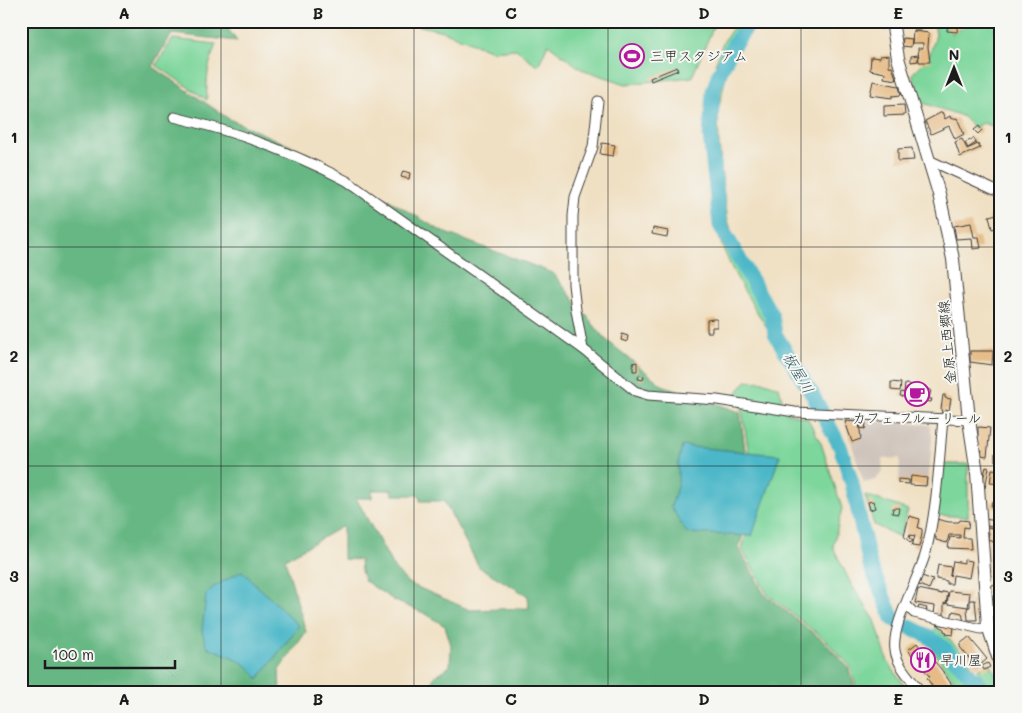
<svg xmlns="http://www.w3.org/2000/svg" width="1022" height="713" font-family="Mali,'Klee One',sans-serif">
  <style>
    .built { fill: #ebd2b9 }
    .industrial { fill: #cdc2b9 }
    .green { fill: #7dd69b; stroke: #4c795c }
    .forest { fill: #66b783; stroke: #416a50; fill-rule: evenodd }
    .water { fill: #4bb7c8; stroke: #346a72 }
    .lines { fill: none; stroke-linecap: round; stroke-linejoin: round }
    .river { stroke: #4bb7c8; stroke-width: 15 }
    .building { fill: #e6bb85 }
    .street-casing { stroke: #3c3935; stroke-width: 11 }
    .secondary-casing { stroke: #3c3935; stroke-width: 14 }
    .street { stroke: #fff; stroke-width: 9 }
    .secondary { stroke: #fff; stroke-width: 12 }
    .grid { fill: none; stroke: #1c1c1c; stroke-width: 1; stroke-opacity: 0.55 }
    .labels { text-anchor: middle; stroke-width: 4; stroke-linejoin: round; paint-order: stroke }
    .poi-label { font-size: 14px; fill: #1c1c1c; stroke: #f6f6f2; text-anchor: start }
    .street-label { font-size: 14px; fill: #1c1c1c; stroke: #f6f6f2 }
    .water-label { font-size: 15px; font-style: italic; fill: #2f5a61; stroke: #f6f6f2 }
    .neatline { fill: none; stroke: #1c1c1c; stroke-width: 2 }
    .grid-label { font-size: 16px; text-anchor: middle; font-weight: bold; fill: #1c1c1c }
  </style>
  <rect width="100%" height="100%" fill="#f6f6f2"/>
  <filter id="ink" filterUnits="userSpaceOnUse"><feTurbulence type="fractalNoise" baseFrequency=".02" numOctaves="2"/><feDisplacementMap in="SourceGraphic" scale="10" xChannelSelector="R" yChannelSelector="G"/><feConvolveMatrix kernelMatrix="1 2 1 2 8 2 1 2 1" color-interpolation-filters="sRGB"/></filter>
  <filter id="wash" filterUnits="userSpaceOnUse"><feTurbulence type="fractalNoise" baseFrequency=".0096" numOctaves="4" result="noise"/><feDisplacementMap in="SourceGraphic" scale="20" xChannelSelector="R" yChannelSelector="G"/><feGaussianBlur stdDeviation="1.12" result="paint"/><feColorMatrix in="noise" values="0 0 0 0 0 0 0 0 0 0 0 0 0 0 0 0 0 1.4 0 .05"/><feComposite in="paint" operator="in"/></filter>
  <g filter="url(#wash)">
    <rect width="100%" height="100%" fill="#f0e0c3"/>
    <path class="built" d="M985 525 1001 527V584L988 583Z"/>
    <path class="industrial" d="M844 420 930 425 932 437 928 487 899 483 900 458 882 459 883 472 875 480 864 483Z"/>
    <g class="green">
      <path d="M398 21H716L692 77 626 84 581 69 548 44 538 66 516 49 492 51 443 31Z"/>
      <path d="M738 21H745L715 64 723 42Z"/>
      <path d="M934 21H954L952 34 974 21H1000L995 29 1001 70V128L982 123 974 128 962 116 923 103 912 74 929 57 936 35Z"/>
      <path d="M173 39 216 44C208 66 206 77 207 100L156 65Z"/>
      <path d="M736 49 726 76 718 111 719 143 723 188 728 220 738 252C735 247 732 243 729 239 720 221 720 198 718 178 714 140 706 79 736 49Z"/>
      <path d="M714 219 721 238 771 320 769 331C747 296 723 260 714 219Z"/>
      <path d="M746 381 765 382 779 387 785 412 808 419 821 443 842 508 833 547 852 586 875 620 888 662 909 692H858L850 666 823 638 767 594 742 549 756 500 742 410 735 395Z"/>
      <path d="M941 464H968V517L935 515Z"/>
      <path d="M865 495 908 510 900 537 874 525Z"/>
      <path d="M936 627C956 645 977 666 986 692H981C971 667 951 650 931 634Z"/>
      <path d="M928 637 956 665 973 692H962L926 640Z"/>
      <path d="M989 663 1001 682V692H989L978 669Z"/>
    </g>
    <path class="forest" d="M21 21H222L237 41 172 34 152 66 229 119 320 159 443 232 553 273 604 338 662 385 740 412 752 503 739 548 764 594 822 640 848 667 856 692H426L435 676 450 666 451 645 445 626 426 614 395 601 365 581 361 571 360 560 343 559V526L285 559 306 632 279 670 280 692H21ZM372 490H392L393 495H420V501H444L479 567 528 596 529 608 470 610 408 583 394 568 356 498H372Z"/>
    <g class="water">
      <path d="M682 446 780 455 752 536 687 533 671 507 678 483V464Z"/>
      <path d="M242 571 299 626 258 679C247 660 226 655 207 647L202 631 206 594 215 586Z"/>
    </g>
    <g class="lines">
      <path class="river" d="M751 21 734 44 719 74 713 91 710 136 720 225 772 316 775 334 812 394 840 446 852 483 870 565 893 619 928 636 946 650 980 685 982 692"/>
    </g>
    <g id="blocks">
      <g class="building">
        <path d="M874 21H882V29L872 27Z"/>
        <path d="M948 21H959L957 32 947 31Z"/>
        <path d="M914 24 921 25 920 30H914Z"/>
        <path d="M913 31 929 33 928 47 930 62H919L918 48H923V43H912Z"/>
        <path d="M903 38 912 39 911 47 902 46Z"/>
        <path d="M889 55V66L892 67 897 80 884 78 885 73 870 70 871 57 880 58V56Z"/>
        <path d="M918 55V61L911 62V56Z"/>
        <path d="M677 67 678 70 651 81 650 78Z"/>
        <path d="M873 81 899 86 901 95 892 96V98L870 95Z"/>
        <path d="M904 105 905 115 884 116V106Z"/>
        <path d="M942 112 945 119 950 116 951 119 957 118 964 134 955 139 949 126 931 134 925 121Z"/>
        <path d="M979 126 982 130 978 134 974 130Z"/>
        <path d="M974 138 976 143 968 148 965 143Z"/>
        <path d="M962 139 967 149 978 144 980 148 960 157 955 142Z"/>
        <path d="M602 143 615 145 613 156 600 154Z"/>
        <path d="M912 148 914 160 898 161V149Z"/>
        <path d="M403 171 410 173 409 179 401 177Z"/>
        <path d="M1001 213V227L992 229 989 216Z"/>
        <path d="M971 223 974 237H979L981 248 973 249 972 238 956 239 954 226Z"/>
        <path d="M653 228 668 231 667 237 652 234Z"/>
        <path d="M713 319H717V327H712V332H707V320Z"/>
        <path d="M622 334 628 336 627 342 621 340Z"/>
        <path d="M970 351H993L992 365 970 362Z"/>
        <path d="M637 362V371H633V363Z"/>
        <path d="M639 375 644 376 643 380 638 379Z"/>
        <path d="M891 382 901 383 900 391 891 390Z"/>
        <path d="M905 384 923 386V389L931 390 929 399H932L931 402 924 401V404L921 403V401L915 400 916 398 900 396 901 392 904 393Z"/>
        <path d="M943 395H945V398L951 399 949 410H945V413H942L941 409Z"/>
        <path d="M845 421 859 422 861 439 852 442Z"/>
        <path d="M861 422 866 423 865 429 860 428Z"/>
        <path d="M978 427 990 428 987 457 980 456 981 449 978 448Z"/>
        <path d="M995 454H1001V462L995 461Z"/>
        <path d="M986 467 989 468 985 488 981 487Z"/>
        <path d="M992 469 1001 470V484L990 483Z"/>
        <path d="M911 476 927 478 926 486 910 485Z"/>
        <path d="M898 479 909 480V484L898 483Z"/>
        <path d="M999 495H1001V509L991 507 992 501 999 502Z"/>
        <path d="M873 501 875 508 870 510 868 502Z"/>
        <path d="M893 508H899L898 514 892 513Z"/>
        <path d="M998 513H1001V527L984 525V519L997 521Z"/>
        <path d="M909 516 920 519 918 528 922 529V534L919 547 912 546 915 536 910 535 909 538 913 541 910 543 904 536Z"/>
        <path d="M936 519 949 522H959L960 520 969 521 968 528 964 527 963 538H970L971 549 948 548 950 537 960 538V535H949L947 543 936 540V537L932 536Z"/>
        <path d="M987 527 1001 529V544L988 540 989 532 986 531Z"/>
        <path d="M964 560 972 561 969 578 953 575 952 584H947V581L936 579 938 565 951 567 950 576 953 561 964 563Z"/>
        <path d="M922 576 933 580 929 589 919 585Z"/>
        <path d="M999 584 1000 598 991 599V585Z"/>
        <path d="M918 589 942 594 943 592 948 593 946 604 944 603V615H934L935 606 915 603Z"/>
        <path d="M949 591 970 593 968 607 947 604Z"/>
        <path d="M970 600H975L977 620H968L967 608 970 607Z"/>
        <path d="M919 606 927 608 925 614 917 612Z"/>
        <path d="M998 606 1001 608V617H992V607Z"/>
        <path d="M953 611 962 613 964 622 951 619Z"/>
        <path d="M1000 621 1001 628H996L995 622Z"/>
        <path d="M937 624 954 627 953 635 946 634 947 632 944 631V629Z"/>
        <path d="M969 637 987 659 977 668 960 647V644Z"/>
        <path d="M917 643 932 664 935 662 941 669 957 692H930L928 689 932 686 927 678 930 677 908 650Z"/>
        <path d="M988 663 990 667 984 670 982 666Z"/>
      </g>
    </g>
  </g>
  <g filter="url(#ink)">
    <use href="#blocks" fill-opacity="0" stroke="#3c3935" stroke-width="1"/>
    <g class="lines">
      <defs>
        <g id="street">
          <path d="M174 117C234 131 292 152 347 181L583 349 635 391 648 395 717 400 795 412 969 420"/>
          <path d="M929 160 1001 193"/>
          <path d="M583 349 576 310 573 284V216L575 197 593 147 598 101"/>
          <path d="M906 605 914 613 981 629 988 626"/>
          <path d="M921 692C912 680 897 666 895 650 891 625 919 578 926 552 937 508 939 463 943 418"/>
        </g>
        <path id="secondary" d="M892 21 898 58 939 194 953 259 969 420 977 473 988 626 1001 666"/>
      </defs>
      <use href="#street" class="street-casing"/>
      <use href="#secondary" class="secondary-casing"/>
      <use href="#street" class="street"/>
      <use href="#secondary" class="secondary"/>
    </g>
  </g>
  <path class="grid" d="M221 21V692M414 21V692M608 21V692M801 21V692M21 247H1001M21 466H1001"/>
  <defs>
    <symbol id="stadium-ring" viewBox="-11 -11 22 22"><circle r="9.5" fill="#f6f6f2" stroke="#b5179e" stroke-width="1.5"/><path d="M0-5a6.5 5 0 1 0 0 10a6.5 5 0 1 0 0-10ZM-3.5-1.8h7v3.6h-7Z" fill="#b5179e"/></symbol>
    <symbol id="cafe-ring" viewBox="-11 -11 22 22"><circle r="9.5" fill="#f6f6f2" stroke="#b5179e" stroke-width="1.5"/><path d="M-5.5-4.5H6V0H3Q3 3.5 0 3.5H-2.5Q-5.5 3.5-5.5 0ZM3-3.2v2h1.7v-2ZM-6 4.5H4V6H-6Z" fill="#b5179e"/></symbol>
    <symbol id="restaurant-ring" viewBox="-11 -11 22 22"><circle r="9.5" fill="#f6f6f2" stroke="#b5179e" stroke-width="1.5"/><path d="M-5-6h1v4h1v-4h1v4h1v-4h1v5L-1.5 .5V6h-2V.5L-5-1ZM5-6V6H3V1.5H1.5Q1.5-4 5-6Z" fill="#b5179e"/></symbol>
  </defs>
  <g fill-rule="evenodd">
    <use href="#stadium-ring" x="618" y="42" width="28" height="28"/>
    <use href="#cafe-ring" x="903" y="380" width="28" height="28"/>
    <use href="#restaurant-ring" x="909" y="646" width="28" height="28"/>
  </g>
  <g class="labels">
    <g class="poi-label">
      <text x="650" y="61">三甲スタジアム</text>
      <text x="917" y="423" text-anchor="middle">カフェ フルーリール</text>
      <text x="940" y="665">早川屋</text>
    </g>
    <g class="street-label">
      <text transform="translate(947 342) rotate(-95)" y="5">金原上西郷線</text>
    </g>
    <g class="water-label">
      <text transform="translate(798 373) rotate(60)" y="5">板屋川</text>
    </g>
  </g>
  <rect width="1022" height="713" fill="none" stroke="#f6f6f2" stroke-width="55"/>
  <g transform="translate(954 68)" stroke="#f6f6f2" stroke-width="4" paint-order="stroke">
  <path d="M0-4L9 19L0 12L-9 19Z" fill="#1c1c1c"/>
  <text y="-8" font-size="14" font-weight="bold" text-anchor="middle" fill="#1c1c1c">N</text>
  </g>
  <path d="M45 660v8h130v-8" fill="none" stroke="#1c1c1c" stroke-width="2.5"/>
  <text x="52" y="660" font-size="15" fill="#1c1c1c" stroke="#f6f6f2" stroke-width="4" paint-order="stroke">100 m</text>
  <rect x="28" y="28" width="966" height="658" class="neatline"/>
  <g class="grid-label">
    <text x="124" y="19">A</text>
    <text x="318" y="19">B</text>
    <text x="511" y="19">C</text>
    <text x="704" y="19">D</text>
    <text x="898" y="19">E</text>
    <text x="14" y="143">1</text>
    <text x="1008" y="143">1</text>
    <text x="14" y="362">2</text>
    <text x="1008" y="362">2</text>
    <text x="14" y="582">3</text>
    <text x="1008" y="582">3</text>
    <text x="124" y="705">A</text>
    <text x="318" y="705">B</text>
    <text x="511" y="705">C</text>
    <text x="704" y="705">D</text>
    <text x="898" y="705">E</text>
  </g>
</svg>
